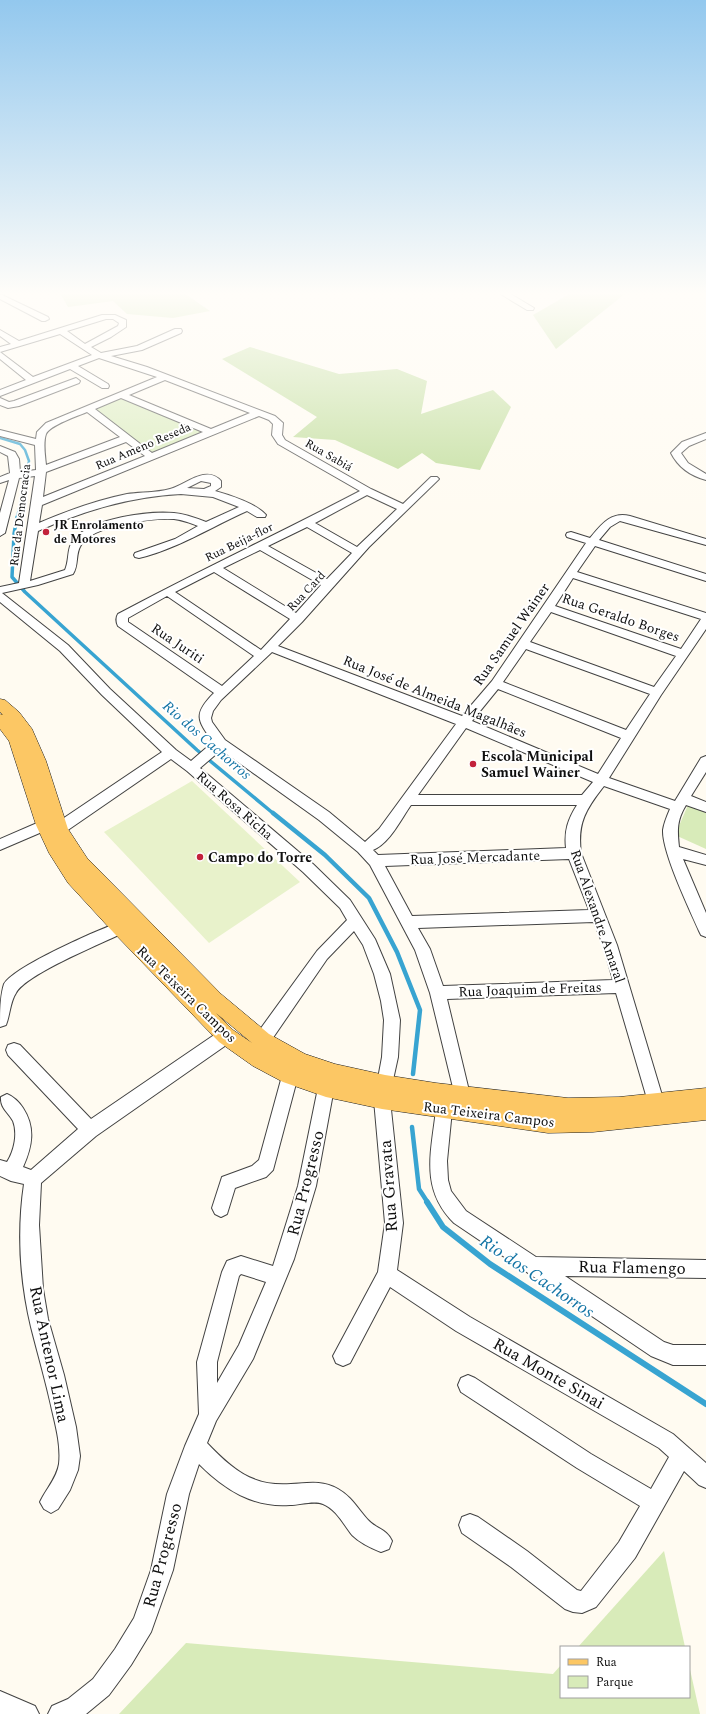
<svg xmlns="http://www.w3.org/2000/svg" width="706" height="1714" font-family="Spectral,serif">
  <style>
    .green { fill: #d8ebb9 }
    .forest { fill: #bedc97 }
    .pitch { fill: #e8f2cb }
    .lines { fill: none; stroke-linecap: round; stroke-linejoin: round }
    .stream-far3 { stroke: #38a4d1; stroke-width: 2.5 }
    .stream-far2 { stroke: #38a4d1; stroke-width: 3.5 }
    .stream-far1 { stroke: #38a4d1; stroke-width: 4.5 }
    .stream { stroke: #38a4d1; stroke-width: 6 }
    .minor-casing { stroke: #424242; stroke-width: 2 }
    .major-casing { stroke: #202020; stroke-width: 1 }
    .minor { fill: #fff; fill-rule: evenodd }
    .major { fill: #fcc764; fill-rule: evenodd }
    .poi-dot { fill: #c3223b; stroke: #fff; stroke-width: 1.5 }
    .labels { text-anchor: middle; stroke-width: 4; stroke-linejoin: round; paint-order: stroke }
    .far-street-label { font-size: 12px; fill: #0f0f0f; stroke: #fff }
    .far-poi-label { font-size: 12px; font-weight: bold; fill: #0f0f0f; stroke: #fff; text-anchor: start }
    .street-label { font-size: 14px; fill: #0f0f0f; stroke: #fff }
    .poi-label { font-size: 14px; font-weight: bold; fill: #0f0f0f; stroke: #fff; text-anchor: start }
    .water-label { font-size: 15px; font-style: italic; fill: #1475a5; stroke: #fff }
    .near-street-label { font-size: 17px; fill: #0f0f0f; stroke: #fff }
    .near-water-label { font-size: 18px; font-style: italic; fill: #1475a5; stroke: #fff }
  </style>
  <rect width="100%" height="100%" fill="#fffbf1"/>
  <g class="green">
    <path d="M118 397 206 432 152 455 89 408Z"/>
    <path d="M688 805 706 813V849L675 835Z"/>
    <path d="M664 1551 685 1647H578Z"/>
    <path d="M186 1643 553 1674 561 1665V1697H689V1665L700 1714H119Z"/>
  </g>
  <g class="forest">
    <path d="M60 293H184L210 311 173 318 127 314 113 301 68 307Z"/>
    <path d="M571 293H626L556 349 533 315Z"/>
    <path d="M250 347 339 374 397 369 427 381 421 414 493 390 511 407 480 470 436 463 422 453 398 469 335 440 293 437 317 417 222 359Z"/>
  </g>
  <path class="pitch" d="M192 781 300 882 209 943 104 832Z"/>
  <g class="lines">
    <path class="stream-far3" d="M0 438 20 444 25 450 29 461 17 518"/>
    <path class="stream-far2" d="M17 517 14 534 12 577 25 592 197 750 274 814"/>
    <g class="stream-far1">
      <path d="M273 813 325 855 369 898 397 952 420 1010 413 1074"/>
      <path d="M412 1127 419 1189 428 1203"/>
    </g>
    <path class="stream" d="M427 1202 443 1227 490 1264 706 1404"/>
    <defs>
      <g id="minor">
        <path d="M499 293H509L534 308 533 310H527Z"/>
        <path d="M0 294 48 317 49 319 45 321H42L0 299Z"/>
        <path d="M102 315H115L126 320V327L111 337 91 347 101 353 137 346 175 329H181L182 331 181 333 142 350 111 356 147 367 275 416 283 423 282 435 285 440 371 489 403 504 431 477H437L439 479 437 481 369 547 302 622 278 646 462 716 492 681 586 543 567 537 566 535 567 533 571 532 590 538C601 525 611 511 630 516L706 539V545L620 521 610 527 599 540 706 574V581L595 546 577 572 706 613V629L661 695 609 778 675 801 701 758 706 756V772L691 796 706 802V812L686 805C677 820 677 829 679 847L706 855V865L683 859 706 913V937L701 935 699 931C689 908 662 852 663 830 664 823 667 816 670 809L604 786C586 809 577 823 581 853L617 945 664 1102 662 1107 656 1110 650 1107 648 1102 616 993 447 999 470 1095 468 1100 462 1103 456 1100 430 993 415 950 370 865 358 852 319 820 221 750 200 768 313 864 350 900 375 939 390 974 400 1020 398 1057 391 1089 385 1091 379 1089 377 1084 382 1057 384 1020 381 1001 374 974 363 945 354 931 327 959 268 1045 262 1047 256 1045 254 1040 256 1035 317 951 347 920 340 908 303 872 187 771 171 759 65 832 60 833 55 832 53 828 55 824 162 752 102 695 60 651 0 602V587L19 583 35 476 19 478 5 533 0 536V513L9 480 0 483V477L10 473 8 456 0 452V446L15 452 19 459 20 472 36 470 35 445 0 436V430L36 439 37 432 46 423 157 377 99 358 78 366 108 384 109 386 108 388H102L70 369 0 396V390L26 380 0 359V347L11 344 0 336V330L19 341ZM106 319H113L119 323 118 326 85 344 67 331ZM60 334 92 355 33 377 0 352ZM165 380 250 413 211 429 129 395ZM121 398 203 432 152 453 95 409ZM87 412 120 437 46 465C45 455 43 443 46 434 50 425 78 416 87 412ZM259 416 269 420 273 424 272 435 278 444 360 491C280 533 198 571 118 614 116 617 116 622 118 626L214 693C193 714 197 720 213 742L191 761 176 750 110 689 68 645 2 593 38 585 73 574C79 565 75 554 81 545 92 525 153 518 174 519 183 520 190 523 198 526L175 539 135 553 134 555 135 557 139 558C177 549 211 527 247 511L257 517H265L266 515C257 504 230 495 215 491L221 487V481C206 464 184 486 170 489 156 493 141 492 127 494 97 500 67 511 39 523L42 505ZM126 442 145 456 43 497 46 472ZM201 481 211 483V486L204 489 187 488ZM181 494 213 497 239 507 206 522C196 518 185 514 174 513 147 511 94 518 75 538 66 547 70 559 65 570L30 581 38 531C86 510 129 497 181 494ZM367 495 397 509 357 547 315 523ZM307 527 352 553 327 579 268 546ZM260 550 321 585 296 613 223 568ZM214 572 290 619 261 650 175 592ZM573 578 701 619 681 649 555 606ZM167 596 254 656 222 686 128 622V618ZM551 612 676 656 654 687 530 642ZM526 649 650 694 626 730 503 682ZM272 652 456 724 379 829 365 842 329 812 225 740 212 722 211 718 213 711 221 700ZM498 689 621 738 598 774 472 721ZM466 728 593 782 582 795H418ZM411 805H577C568 819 564 831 566 848L378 855 373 850C390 843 401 819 411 805ZM569 859 589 910 412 916 385 866ZM594 922 603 945 613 980 443 986 430 949 418 928Z"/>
        <path d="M76 378 80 381 79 383 19 406 8 408 0 405V398L9 402 14 401Z"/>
        <path d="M706 433V439L689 446 681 453 688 463 706 474V480C691 476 678 467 671 453L682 442Z"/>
        <path d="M44 820 49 821 51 825 49 829 0 850V839Z"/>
        <path d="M120 922 125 924 127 928 125 932C103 943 26 974 16 993 10 1002 10 1015 6 1025L0 1027C0 1013 0 996 4 984 15 966 98 930 120 922Z"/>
        <path d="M226 1029 232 1031 234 1036 232 1041 96 1136 41 1183 39 1225 43 1289 48 1319 64 1375 76 1427 80 1456 78 1470 70 1490 58 1509 51 1513 44 1509 40 1502C46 1489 57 1478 59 1464 61 1446 56 1427 52 1410 46 1382 38 1355 31 1327 20 1281 17 1231 24 1184L11 1181 0 1176V1160L7 1162C14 1151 18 1134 13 1121 8 1112 0 1108 1 1097L7 1094C14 1097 19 1102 23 1108 36 1128 32 1147 23 1167L31 1170 78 1129 8 1055 6 1050 8 1045 14 1043 20 1045 91 1119 220 1031Z"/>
        <path d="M290 1069 296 1071 298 1076 273 1170 266 1177 235 1188 227 1214 221 1217 215 1214 212 1208 222 1177 252 1166 259 1160 282 1076 284 1071Z"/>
        <path d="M326 1081 332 1083 334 1088 316 1186 294 1259 253 1359 216 1421 207 1443C232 1469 252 1487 291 1484 308 1483 322 1480 338 1489 351 1496 358 1509 368 1520 376 1529 387 1529 392 1541L389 1549 381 1552C371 1548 360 1543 352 1535 344 1525 336 1509 323 1504 314 1500 300 1505 290 1505 253 1508 224 1489 199 1464L189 1494 173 1570 151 1632 131 1665 109 1695 86 1714H48L52 1706 68 1699 93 1679 115 1649 134 1618 151 1570 167 1494 185 1446 199 1414 197 1362 222 1272 227 1261 241 1256 273 1266 298 1186 318 1088 320 1083ZM241 1274 266 1282 239 1345 217 1383V1362L239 1276Z"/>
        <path d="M382 1092 388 1095 390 1100 403 1223 397 1270 470 1317 673 1434 706 1463V1488L699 1485 684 1471 635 1558 596 1607 582 1613 573 1612 565 1609 511 1567 462 1533 459 1525 462 1517 470 1514 478 1517 527 1551 577 1590 581 1591 619 1542 640 1506 577 1468 461 1392 458 1385 461 1378 468 1375 475 1378 591 1454 651 1489 669 1457 659 1448 456 1331 390 1287 350 1363 343 1366 336 1363 333 1356 378 1272 385 1223 374 1100 376 1095Z"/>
        <path d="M444 1102 450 1105 452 1110 447 1161 448 1180 451 1191 466 1211 536 1257 706 1260V1278L565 1276 664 1342 673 1345H706V1365H673L651 1356 454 1223C420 1189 431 1153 436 1110L438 1105Z"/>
        <path d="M0 1691 35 1706 39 1714H0Z"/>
      </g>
      <path id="major" d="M0 699 5 700 19 712 32 729 46 761 68 829 87 858 221 994 269 1034 305 1054 335 1064 385 1075 436 1083 568 1098 619 1097 706 1088V1120L593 1132 548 1133 382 1109 326 1097 283 1082 253 1066 219 1042 114 933 68 883 49 853 36 825 9 741 0 729V714L3 715 0 712ZM216 1013 252 1043 233 1030Z"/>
    </defs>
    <use href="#minor" class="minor-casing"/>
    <use href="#major" class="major-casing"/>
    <use href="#minor" class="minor"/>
    <use href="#major" class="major"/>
  </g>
  <linearGradient id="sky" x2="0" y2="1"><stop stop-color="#93c8ee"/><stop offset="0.55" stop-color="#fffdf9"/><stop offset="1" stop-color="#fffdf9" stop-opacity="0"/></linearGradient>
  <rect width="706" height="533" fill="url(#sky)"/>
  <g class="poi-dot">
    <circle cx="46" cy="532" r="4"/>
    <circle cx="473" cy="764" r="4"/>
    <circle cx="200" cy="857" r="4"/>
  </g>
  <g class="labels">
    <g class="far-street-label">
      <text transform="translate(143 446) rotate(-23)" y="4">Rua Ameno Reseda</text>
      <text transform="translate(329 455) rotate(30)" y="4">Rua Sabiá</text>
      <text transform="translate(20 515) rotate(-83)" y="4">Rua da Democracia</text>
      <text transform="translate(239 542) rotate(-26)" y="4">Rua Beija-flor</text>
      <text transform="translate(306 591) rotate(-47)" y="4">Rua Card</text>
    </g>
    <g class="far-poi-label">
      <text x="54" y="529">JR Enrolamento<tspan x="54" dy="14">de Motores</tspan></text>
    </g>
    <g class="street-label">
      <text transform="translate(621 617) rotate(19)" y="5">Rua Geraldo Borges</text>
      <text transform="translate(511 634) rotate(-55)" y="5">Rua Samuel Wainer</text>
      <text transform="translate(178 643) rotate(34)" y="5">Rua Juriti</text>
      <text transform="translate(435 696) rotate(22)" y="5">Rua José de Almeida Magalhães</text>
      <text transform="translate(235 805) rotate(41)" y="5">Rua Rosa Richa</text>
      <text transform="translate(475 857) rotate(-2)" y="5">Rua José Mercadante</text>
      <text transform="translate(598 916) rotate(71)" y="5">Rua Alexandre Amaral</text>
      <text transform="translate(530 989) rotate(-2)" y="5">Rua Joaquim de Freitas</text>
      <text transform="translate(187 994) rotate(44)" y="5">Rua Teixeira Campos</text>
      <text transform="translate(489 1114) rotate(7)" y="5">Rua Teixeira Campos</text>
    </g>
    <g class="poi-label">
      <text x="481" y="761">Escola Municipal<tspan x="481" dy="16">Samuel Wainer</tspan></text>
      <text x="208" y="862">Campo do Torre</text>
    </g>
    <g class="water-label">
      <text transform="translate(207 740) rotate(41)" y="5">Rio dos Cachorros</text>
    </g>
    <g class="near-street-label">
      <text transform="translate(305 1183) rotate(-76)" y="6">Rua Progresso</text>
      <text transform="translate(388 1186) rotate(-94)" y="6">Rua Gravata</text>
      <text transform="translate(632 1267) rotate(1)" y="6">Rua Flamengo</text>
      <text transform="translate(50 1354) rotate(78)" y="6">Rua Antenor Lima</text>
      <text transform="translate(549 1373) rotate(30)" y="6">Rua Monte Sinai</text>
      <text transform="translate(162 1555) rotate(-75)" y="6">Rua Progresso</text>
    </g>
    <g class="near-water-label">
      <text transform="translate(537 1276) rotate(34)" y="6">Rio dos Cachorros</text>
    </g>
  </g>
  <rect x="560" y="1646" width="130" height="52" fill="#ffffff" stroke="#9f9f9f"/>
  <rect x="568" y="1659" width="20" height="6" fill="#fcc764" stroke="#9f9f9f"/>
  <text x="596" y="1666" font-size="12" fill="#0f0f0f">Rua</text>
  <rect x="568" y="1676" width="20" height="12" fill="#d8ebb9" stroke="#9f9f9f"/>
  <text x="596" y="1686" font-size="12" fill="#0f0f0f">Parque</text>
</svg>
